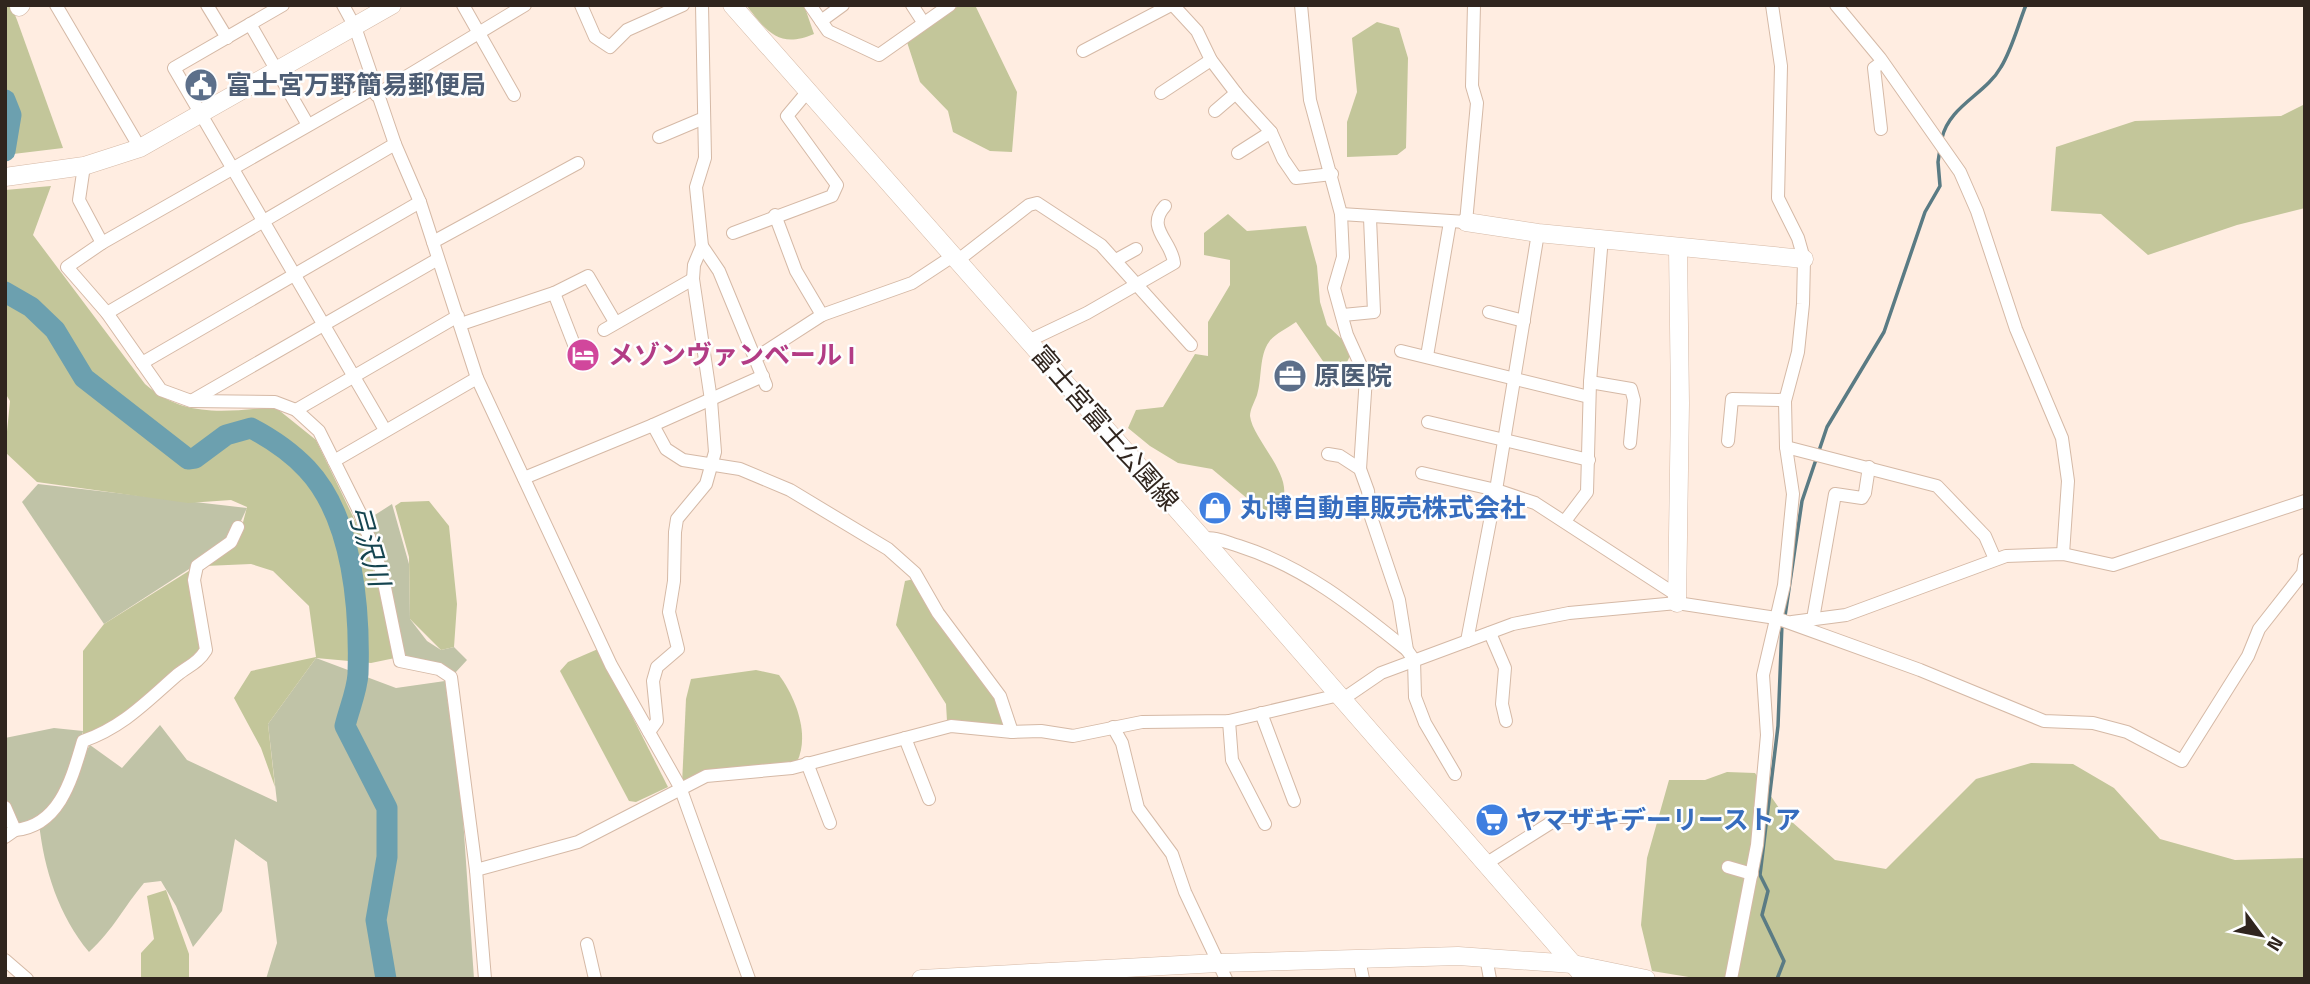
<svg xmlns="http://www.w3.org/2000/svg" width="2310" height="984" font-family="'Titillium Web','Noto Sans JP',sans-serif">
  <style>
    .green { fill: #c0c3a7 }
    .forest { fill: #c3c69a }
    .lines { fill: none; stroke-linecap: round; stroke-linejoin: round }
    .stream { stroke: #5a7b84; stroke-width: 3.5 }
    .river { stroke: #6ca0af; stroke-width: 21 }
    .street-casing { stroke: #d5b9a6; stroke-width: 14 }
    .secondary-casing { stroke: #d5b9a6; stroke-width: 19 }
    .street { stroke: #fff; stroke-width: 12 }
    .secondary { stroke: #fff; stroke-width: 18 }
    .labels { text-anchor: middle; stroke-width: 5; stroke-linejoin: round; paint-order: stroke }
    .service-label { font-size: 26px; font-weight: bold; fill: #4e5e75; stroke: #fefefe; text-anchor: start }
    .hotel-label { font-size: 26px; font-weight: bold; fill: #b23c85; stroke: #fefefe; text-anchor: start }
    .street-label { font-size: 26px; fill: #30251e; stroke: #fefefe }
    .shop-label { font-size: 26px; font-weight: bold; fill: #366cbe; stroke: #fefefe; text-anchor: start }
    .water-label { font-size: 28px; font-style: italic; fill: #144450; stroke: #fefefe }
  </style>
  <rect width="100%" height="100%" fill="#ffede1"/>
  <g class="green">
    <path d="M38 484 247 508 231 542 104 624 22 502Z"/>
    <path d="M392 504 409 564 410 619 427 641 441 650 454 647 467 660 455 673 402 659 367 520Z"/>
    <path d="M316 658 396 688 445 681 463 818 474 979H266L277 943 267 862 235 839 222 911 193 947 176 906 161 881 144 883C123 908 114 929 89 952 59 916 44 870 39 823L5 836V738L54 728 83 731 75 771 90 745 122 768 160 725 187 760 277 802 268 724Z"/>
  </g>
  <g class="forest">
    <path d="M5 5H11L17 20 63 148 5 155Z"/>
    <path d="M746 5H804L814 34C779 49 767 32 746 5Z"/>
    <path d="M960 5H975L1017 92 1012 152 990 151 953 132 948 111 920 82 906 39Z"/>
    <path d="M1377 22 1399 28 1408 58 1406 148 1397 155 1347 157V122L1357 92 1352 38Z"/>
    <path d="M2305 104V208L2237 225 2148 255 2101 214 2051 211 2056 147 2135 121 2281 116Z"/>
    <path d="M51 186 33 235 145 384C184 419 228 411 275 407L316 440 360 531 380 590 395 658 371 663 316 658 268 724 275 787 261 748 234 698 251 671 316 657 309 606 273 571 251 564 205 566 241 530 247 507 231 500 188 503 37 482 5 452 10 401 5 393V190Z"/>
    <path d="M1228 214 1247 231 1306 226 1317 266 1320 302 1327 325 1353 350 1344 368 1327 367 1296 322C1288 328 1274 334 1269 342 1259 355 1262 380 1257 395 1255 401 1250 409 1250 416 1253 444 1313 491 1267 515L1212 469 1178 463 1150 446 1128 428 1136 410 1163 407 1195 354 1208 356V322L1230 285V260L1204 255V233Z"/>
    <path d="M429 501 449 526 457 604 454 647 441 650 410 619 409 557 395 506 401 502Z"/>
    <path d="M192 569 206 650 199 661 83 741V651L104 624Z"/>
    <path d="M914 579 940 626 997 701 1004 726 947 721 946 704 896 625 905 581Z"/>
    <path d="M598 649 668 787 636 802 629 801 560 671 568 662Z"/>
    <path d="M756 670 779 675C796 698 810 735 797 762L682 784 686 699 691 679Z"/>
    <path d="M2031 763 2073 764 2114 788 2160 839 2235 860 2305 858V979H1701L1652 971 1641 925 1647 858 1669 780H1705L1727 772 1755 773 1783 814 1835 860 1886 869 1976 779Z"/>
    <path d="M166 890 189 954V979H141V953L154 939 147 896Z"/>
  </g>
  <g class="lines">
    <g class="stream">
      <path d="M1942 138C1949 106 1986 94 2001 67 2012 49 2018 25 2026 5"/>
      <path d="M1785 616 1802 501 1827 427 1884 332 1925 212 1940 186 1938 162 1940 149"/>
      <path d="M1777 979 1784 961 1762 915 1768 891 1760 875 1778 726 1782 624"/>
    </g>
    <g class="river">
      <path d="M5 100 11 115 5 151"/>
      <path d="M5 292 31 307 55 330 84 378 188 459 195 458 226 435 251 428C272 439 291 452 307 469 354 519 360 611 358 674 357 691 349 709 345 726L387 808V857L376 920 386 979"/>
    </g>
    <defs>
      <g id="street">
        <path d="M56 5 140 148"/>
        <path d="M207 5 227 38"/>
        <path d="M283 5 174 68 385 430"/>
        <path d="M343 5 355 27 395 144 420 202 477 378 611 665 680 787 749 979"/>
        <path d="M463 5 514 95"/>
        <path d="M581 5 595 37 610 47 627 30 683 5"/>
        <path d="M810 5 828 31 879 55 950 5"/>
        <path d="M912 5 923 22"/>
        <path d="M1173 5 1197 31 1211 60 1239 97 1271 132 1283 159 1296 178 1332 174"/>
        <path d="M1301 5 1310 100 1341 214 1343 257 1334 288 1347 335 1366 377 1360 469"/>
        <path d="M1836 5 1880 58 1960 172 1977 211 2016 329 2062 438 2068 481 2063 554"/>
        <path d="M821 21 843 5"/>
        <path d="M250 24 308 125"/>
        <path d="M1083 51 1171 5"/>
        <path d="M374 88 102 243 67 267 107 313 161 390 191 401 275 402 296 410 319 431 360 513 382 573 400 661 439 669 451 677 476 870"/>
        <path d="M1161 93 1211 60"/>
        <path d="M376 95 525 5"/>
        <path d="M1215 111 1236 93"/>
        <path d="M1881 129 1874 68 1882 62"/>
        <path d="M659 137 704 118"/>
        <path d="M1238 153 1271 132"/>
        <path d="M84 166 79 200 102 243"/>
        <path d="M1341 214 1466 222 1477 103 1472 86 1474 5"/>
        <path d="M775 215 796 271 822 315"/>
        <path d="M733 233 832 196 837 185 787 116 808 91"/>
        <path d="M433 242 578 163"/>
        <path d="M702 246 719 271 766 385"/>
        <path d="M1116 260 1136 249"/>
        <path d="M957 261 1029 205 1037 203 1101 245 1191 345"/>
        <path d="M554 293 575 347"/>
        <path d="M1489 312 1524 321"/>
        <path d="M107 313 395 144"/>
        <path d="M1343 315 1374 312 1370 218"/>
        <path d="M461 324 554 293 588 276 615 322"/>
        <path d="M604 330 693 279"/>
        <path d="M1028 341 1087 313 1174 263C1172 241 1145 228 1165 206"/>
        <path d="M1401 351 1589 397"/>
        <path d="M1427 356 1450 222"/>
        <path d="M757 357 822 315 912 283 953 256"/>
        <path d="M142 363 420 202"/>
        <path d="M1590 382 1631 389 1634 400 1630 443"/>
        <path d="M193 400 438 259"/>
        <path d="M296 410 458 316"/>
        <path d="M1428 422 1589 460"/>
        <path d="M653 425 763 376"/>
        <path d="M1728 441 1732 399 1785 400"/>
        <path d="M1786 447 1937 486 1985 536 1995 559"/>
        <path d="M1328 454 1340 456 1360 469 1368 491 1371 517 1399 600 1407 650 1414 660 1415 697 1425 723 1455 774"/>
        <path d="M334 461 477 378"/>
        <path d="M1422 473 1496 490 1535 503 1675 594"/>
        <path d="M524 478 653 425 666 449 683 460 740 469 790 490 888 549 915 573 938 613 1000 696 1012 732"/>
        <path d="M1565 521 1587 492 1590 382 1602 237"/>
        <path d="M1203 539C1215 536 1228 543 1239 546 1305 567 1355 608 1407 650"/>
        <path d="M1813 619 1835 494 1862 498 1865 493 1869 467"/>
        <path d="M1792 622 1846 615 2006 556 2063 554 2113 565 2305 501"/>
        <path d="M1490 633 1505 668 1502 704 1506 721"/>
        <path d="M1467 641 1496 490 1538 233"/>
        <path d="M1343 699 1381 673 1513 624 1569 613 1677 603 1776 618 1920 670 2044 721 2093 723 2127 732 2182 761 2248 656 2259 629 2303 573 2305 560"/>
        <path d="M1261 713 1294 801"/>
        <path d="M1229 721 1232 760 1265 824"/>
        <path d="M1113 727 1122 743 1138 808 1172 854 1185 892 1226 979"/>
        <path d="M649 732 657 721 653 681 657 667 678 649 669 612 674 581 675 532 677 519 706 484 715 452 711 400 693 279 694 265 702 246 696 187 705 158 702 5"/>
        <path d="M905 738 929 799"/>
        <path d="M807 763 830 823"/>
        <path d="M5 807 15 830 5 837"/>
        <path d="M15 830C60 826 72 778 83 741 123 727 146 702 177 675 188 666 198 663 206 650L194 580 197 566 231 542 238 527"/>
        <path d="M1487 863 1560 817H1631"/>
        <path d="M1728 867 1752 874"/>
        <path d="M587 944 595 979"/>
        <path d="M1486 957 1490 979"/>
        <path d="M1359 959 1363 979"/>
        <path d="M5 960 27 979"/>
        <path d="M485 979 476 870 578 842 706 776 792 768 951 726 1012 732 1041 731 1073 736 1142 722 1229 721 1339 695"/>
        <path d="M1731 979 1757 845 1767 735 1763 675 1784 585 1793 494 1786 447 1785 401 1798 352 1803 304 1804 259 1798 238 1778 198 1781 66 1772 5"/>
      </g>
      <g id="secondary">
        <path d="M732 5 1203 539 1586 979"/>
        <path d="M19 7 21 5"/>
        <path d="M5 177 84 166 140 148 392 5"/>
        <path d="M1466 222 1538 233 1804 259"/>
        <path d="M1677 603 1680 403 1678 248"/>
        <path d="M921 979 1218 963 1458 956 1573 964 1646 979"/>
      </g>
    </defs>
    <use href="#street" class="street-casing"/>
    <use href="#secondary" class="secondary-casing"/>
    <use href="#street" class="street"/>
    <use href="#secondary" class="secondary"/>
  </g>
  <defs>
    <symbol id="civic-disc" viewBox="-11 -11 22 22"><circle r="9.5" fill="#5c6f8a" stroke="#fefefe"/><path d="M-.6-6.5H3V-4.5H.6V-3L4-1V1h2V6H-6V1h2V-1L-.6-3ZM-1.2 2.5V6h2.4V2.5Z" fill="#fff"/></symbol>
    <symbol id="hotel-disc" viewBox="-11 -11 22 22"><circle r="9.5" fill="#d1479c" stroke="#fefefe"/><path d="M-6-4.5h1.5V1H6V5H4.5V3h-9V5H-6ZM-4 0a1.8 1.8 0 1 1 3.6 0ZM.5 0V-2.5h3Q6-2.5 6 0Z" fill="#fff"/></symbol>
    <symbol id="office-disc" viewBox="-11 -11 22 22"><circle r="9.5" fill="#5c6f8a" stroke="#fefefe"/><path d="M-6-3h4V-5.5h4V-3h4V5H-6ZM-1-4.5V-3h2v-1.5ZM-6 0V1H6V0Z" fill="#fff"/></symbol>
    <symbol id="shop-disc" viewBox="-11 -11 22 22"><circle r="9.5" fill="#3f7fe0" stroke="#fefefe"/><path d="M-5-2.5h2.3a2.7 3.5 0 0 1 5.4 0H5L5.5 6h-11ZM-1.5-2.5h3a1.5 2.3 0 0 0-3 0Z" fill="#fff"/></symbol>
    <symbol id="supermarket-disc" viewBox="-11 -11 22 22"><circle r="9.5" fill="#3f7fe0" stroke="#fefefe"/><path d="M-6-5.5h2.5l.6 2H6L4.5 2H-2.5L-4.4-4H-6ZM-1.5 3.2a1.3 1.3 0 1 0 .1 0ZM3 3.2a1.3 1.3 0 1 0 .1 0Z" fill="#fff"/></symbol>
  </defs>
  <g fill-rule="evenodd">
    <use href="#civic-disc" x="182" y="66" width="38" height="38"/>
    <use href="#hotel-disc" x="564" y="336" width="38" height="38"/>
    <use href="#office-disc" x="1271" y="357" width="38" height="38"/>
    <use href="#shop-disc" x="1196" y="489" width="38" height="38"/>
    <use href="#supermarket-disc" x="1473" y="801" width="38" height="38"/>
  </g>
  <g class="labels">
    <g class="service-label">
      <text x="226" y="94">富士宮万野簡易郵便局</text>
      <text x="1314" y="385">原医院</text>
    </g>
    <g class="hotel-label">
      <text x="608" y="364">メゾンヴァンベール I</text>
    </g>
    <g class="street-label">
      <text transform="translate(1105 428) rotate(49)" y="9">富士宮富士公園線</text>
    </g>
    <g class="shop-label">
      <text x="1240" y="517">丸博自動車販売株式会社</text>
      <text x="1516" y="829">ヤマザキデーリーストア</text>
    </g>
    <g class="water-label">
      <text transform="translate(369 545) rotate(74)" y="10">弓沢川</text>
    </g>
  </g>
  <rect width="2310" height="984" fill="none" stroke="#30251e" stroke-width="14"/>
  <g transform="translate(2261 935) rotate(122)" stroke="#fefefe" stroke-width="5" paint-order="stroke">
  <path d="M0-5L12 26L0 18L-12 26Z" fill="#30251e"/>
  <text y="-10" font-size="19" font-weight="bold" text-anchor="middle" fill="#30251e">N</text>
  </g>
</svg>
